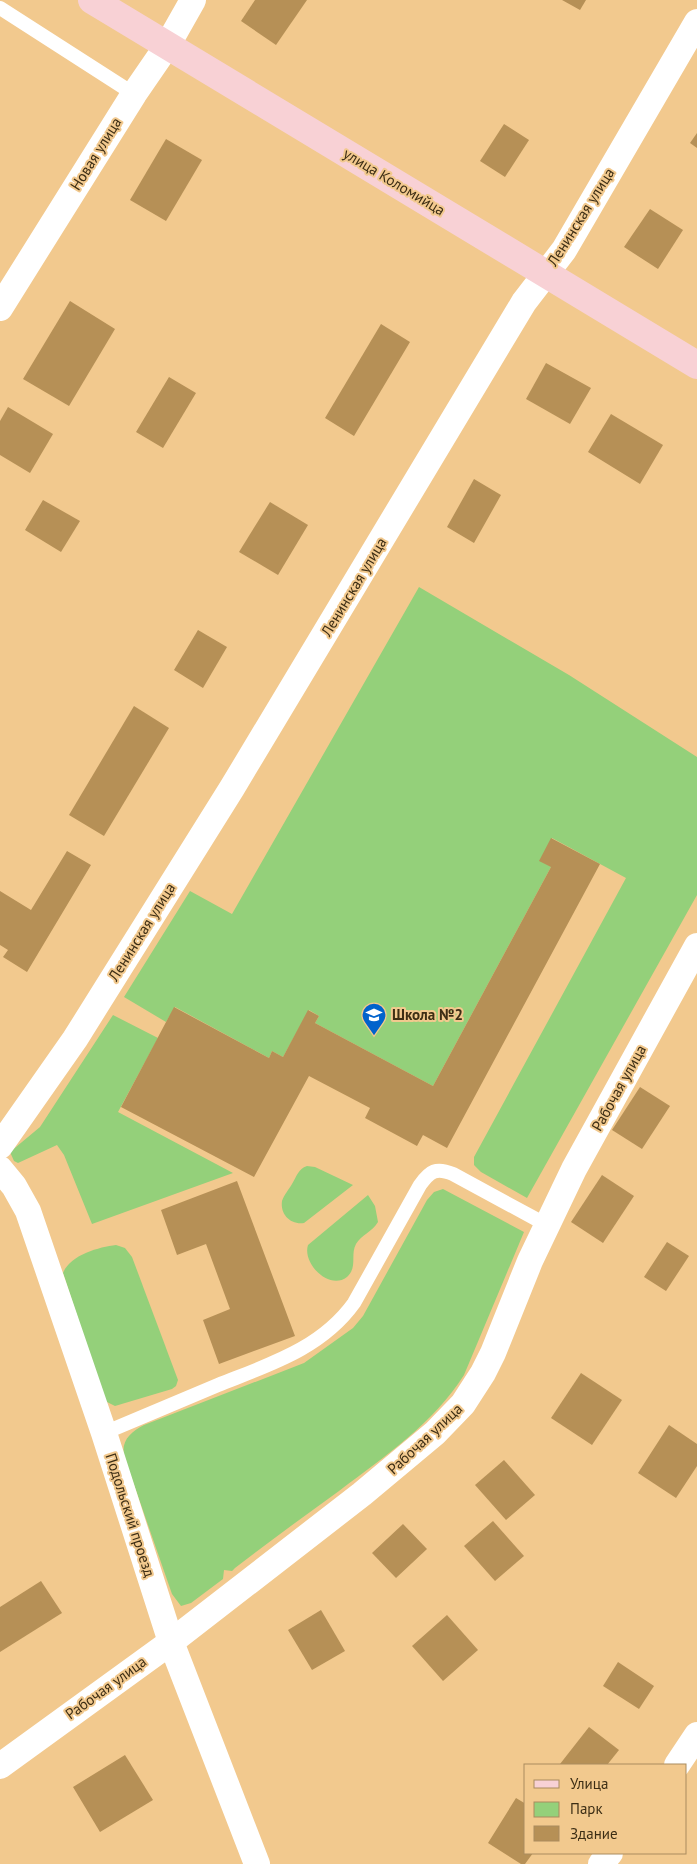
<svg xmlns="http://www.w3.org/2000/svg" width="697" height="1864" font-family="'PT Sans',sans-serif">
  <style>
    .green { fill: #94d07a }
    .building { fill: #b69056 }
    .lines { fill: none; stroke-linecap: round; stroke-linejoin: round }
    .service { stroke: #fff; stroke-width: 14 }
    .minor { stroke: #fff; stroke-width: 26 }
    .secondary { stroke: #f8d1d5; stroke-width: 28 }
    .labels { text-anchor: middle; stroke-width: 4; stroke-linejoin: round; paint-order: stroke }
    .street-label { font-size: 15px; fill: #3d2e15; stroke: #f2c98e }
    .poi-label { font-size: 15px; font-weight: bold; fill: #3d2e15; stroke: #f2c98e; text-anchor: start }
  </style>
  <rect width="100%" height="100%" fill="#f2c98e"/>
  <g class="green">
    <path d="M419 587 569 675 697 757V895L527 1198 481 1172 474 1165V1157L626 878 552 838 551 867 433 1086 315 1023 319 1016 309 1010 283 1057 272 1051 269 1058 175 1007 166 1022 124 997 190 891 232 914Z"/>
    <path d="M113 1015 158 1038 118 1112 233 1173 92 1224 64 1155 57 1145 18 1163 14 1161 10 1152 40 1127Z"/>
    <path d="M307 1166 315 1167 353 1185 304 1223C291 1225 280 1215 282 1201 284 1195 289 1189 292 1184 297 1176 298 1169 307 1166Z"/>
    <path d="M443 1189 524 1232 464 1375C434 1423 384 1457 339 1491 304 1516 269 1542 235 1568L232 1571 224 1570 223 1579 191 1603 181 1606 172 1594 124 1456C121 1440 131 1432 144 1425L304 1363 353 1328 363 1316 427 1200 434 1192Z"/>
    <path d="M368 1195 375 1206 378 1222C372 1232 361 1235 356 1244 350 1255 358 1267 347 1277 329 1291 302 1263 308 1245Z"/>
    <path d="M116 1245 125 1248 132 1257 178 1380 176 1386 172 1389 115 1406 105 1401 63 1273C70 1255 99 1247 116 1245Z"/>
  </g>
  <g class="building">
    <path d="M255 0H307L276 45 241 21Z"/>
    <path d="M562 0H586L580 10Z"/>
    <path d="M504 124 529 140 505 177 480 161Z"/>
    <path d="M697 133V148L690 143Z"/>
    <path d="M166 139 202 160 166 221 130 200Z"/>
    <path d="M650 209 683 230 658 269 624 247Z"/>
    <path d="M70 301 115 329 69 406 23 379Z"/>
    <path d="M381 324 410 342 354 436 325 418Z"/>
    <path d="M546 363 591 388 570 424 526 399Z"/>
    <path d="M169 377 196 393 163 448 136 432Z"/>
    <path d="M8 407 53 434 30 473 0 455V421Z"/>
    <path d="M611 414 663 445 640 484 588 452Z"/>
    <path d="M474 479 501 495 474 543 447 527Z"/>
    <path d="M43 500 80 521 61 552 25 530Z"/>
    <path d="M270 502 308 525 278 575 239 552Z"/>
    <path d="M198 630 227 647 203 688 174 670Z"/>
    <path d="M134 706 169 728 104 836 69 815Z"/>
    <path d="M551 838 600 864 447 1148 423 1135 417 1146 365 1118 370 1108 309 1076 254 1177 121 1107 174 1007 269 1058 272 1051 283 1057 308 1010 319 1016 315 1023 433 1086 551 867 539 861Z"/>
    <path d="M67 851 91 865 27 972 3 957 8 950 0 945V891L31 910Z"/>
    <path d="M640 1087 670 1106 642 1149 612 1130Z"/>
    <path d="M602 1175 634 1196 603 1243 571 1222Z"/>
    <path d="M237 1181 295 1336 219 1364 203 1320 230 1309 206 1244 177 1255 161 1210Z"/>
    <path d="M667 1242 689 1256 666 1291 644 1277Z"/>
    <path d="M581 1373 622 1400 592 1445 551 1418Z"/>
    <path d="M669 1425 697 1444V1466L676 1498 638 1473Z"/>
    <path d="M504 1460 535 1495 506 1520 475 1485Z"/>
    <path d="M493 1521 524 1556 495 1581 464 1546Z"/>
    <path d="M403 1524 427 1549 396 1578 372 1553Z"/>
    <path d="M41 1581 62 1613 0 1652V1607Z"/>
    <path d="M321 1610 345 1651 312 1670 288 1630Z"/>
    <path d="M447 1615 478 1650 443 1681 412 1646Z"/>
    <path d="M618 1662 654 1686 639 1709 603 1686Z"/>
    <path d="M589 1727 619 1750 607 1765H561L560 1764Z"/>
    <path d="M125 1755 153 1800 100 1832 73 1787Z"/>
    <path d="M516 1798 526 1804V1853H533L525 1864H521L488 1843Z"/>
  </g>
  <g class="lines">
    <g class="service">
      <path d="M0 8 134 94"/>
      <path d="M104 1433C142 1417 180 1401 218 1385 268 1365 321 1349 354 1303L420 1185C430 1171 436 1167 453 1174L547 1225"/>
    </g>
    <g class="minor">
      <path d="M0 308 134 94 167 46 193 0"/>
      <path d="M0 1146 75 1039 232 788 524 302 564 250 697 22"/>
      <path d="M0 1169 14 1186 28 1211 104 1433 171 1642 257 1864"/>
      <path d="M677 1765 697 1735"/>
      <path d="M0 1766 171 1642 362 1494 435 1433 463 1404 483 1373 493 1353 530 1261 574 1169 697 946"/>
      <path d="M601 1864 610 1853"/>
    </g>
    <path class="secondary" d="M92 0 697 365"/>
  </g>
  <defs>
    <symbol id="school-pin" viewBox="-11 -11 22 30"><path d="M0 17L-7.5 6A9.5 9.5 0 1 1 7.5 6Z" fill="#0163cc" stroke="#f2c98e"/><path d="M0-5L7-2L0 1L-7-2ZM-4 1L0 2.5L4 1V4Q0 6-4 4Z" fill="#fff"/></symbol>
  </defs>
  <g fill-rule="evenodd">
    <use href="#school-pin" x="360" y="1001" width="28" height="38"/>
  </g>
  <g class="labels">
    <g class="street-label">
      <text transform="translate(96 154) rotate(-58)" y="5">Новая улица</text>
      <text transform="translate(394 182) rotate(31)" y="5">улица Коломийца</text>
      <text transform="translate(581 217) rotate(-58)" y="5">Ленинская улица</text>
      <text transform="translate(354 587) rotate(-59)" y="5">Ленинская улица</text>
      <text transform="translate(142 932) rotate(-58)" y="5">Ленинская улица</text>
      <text transform="translate(619 1088) rotate(-61)" y="5">Рабочая улица</text>
      <text transform="translate(425 1439) rotate(-43)" y="5">Рабочая улица</text>
      <text transform="translate(130 1515) rotate(72)" y="5">Подольский проезд</text>
      <text transform="translate(106 1688) rotate(-36)" y="5">Рабочая улица</text>
    </g>
    <g class="poi-label">
      <text x="392" y="1020">Школа №2</text>
    </g>
  </g>
  <rect x="524" y="1764" width="162" height="90" fill="#f2c98e" stroke="#aa8b5e"/>
  <rect x="534" y="1780" width="25" height="8" fill="#f8d1d5" stroke="#aa8b5e"/>
  <text x="570" y="1789" font-size="15" fill="#3d2e15">Улица</text>
  <rect x="534" y="1802" width="25" height="15" fill="#94d07a" stroke="#aa8b5e"/>
  <text x="570" y="1814" font-size="15" fill="#3d2e15">Парк</text>
  <rect x="534" y="1826" width="25" height="15" fill="#b69056" stroke="#aa8b5e"/>
  <text x="570" y="1839" font-size="15" fill="#3d2e15">Здание</text>
</svg>
